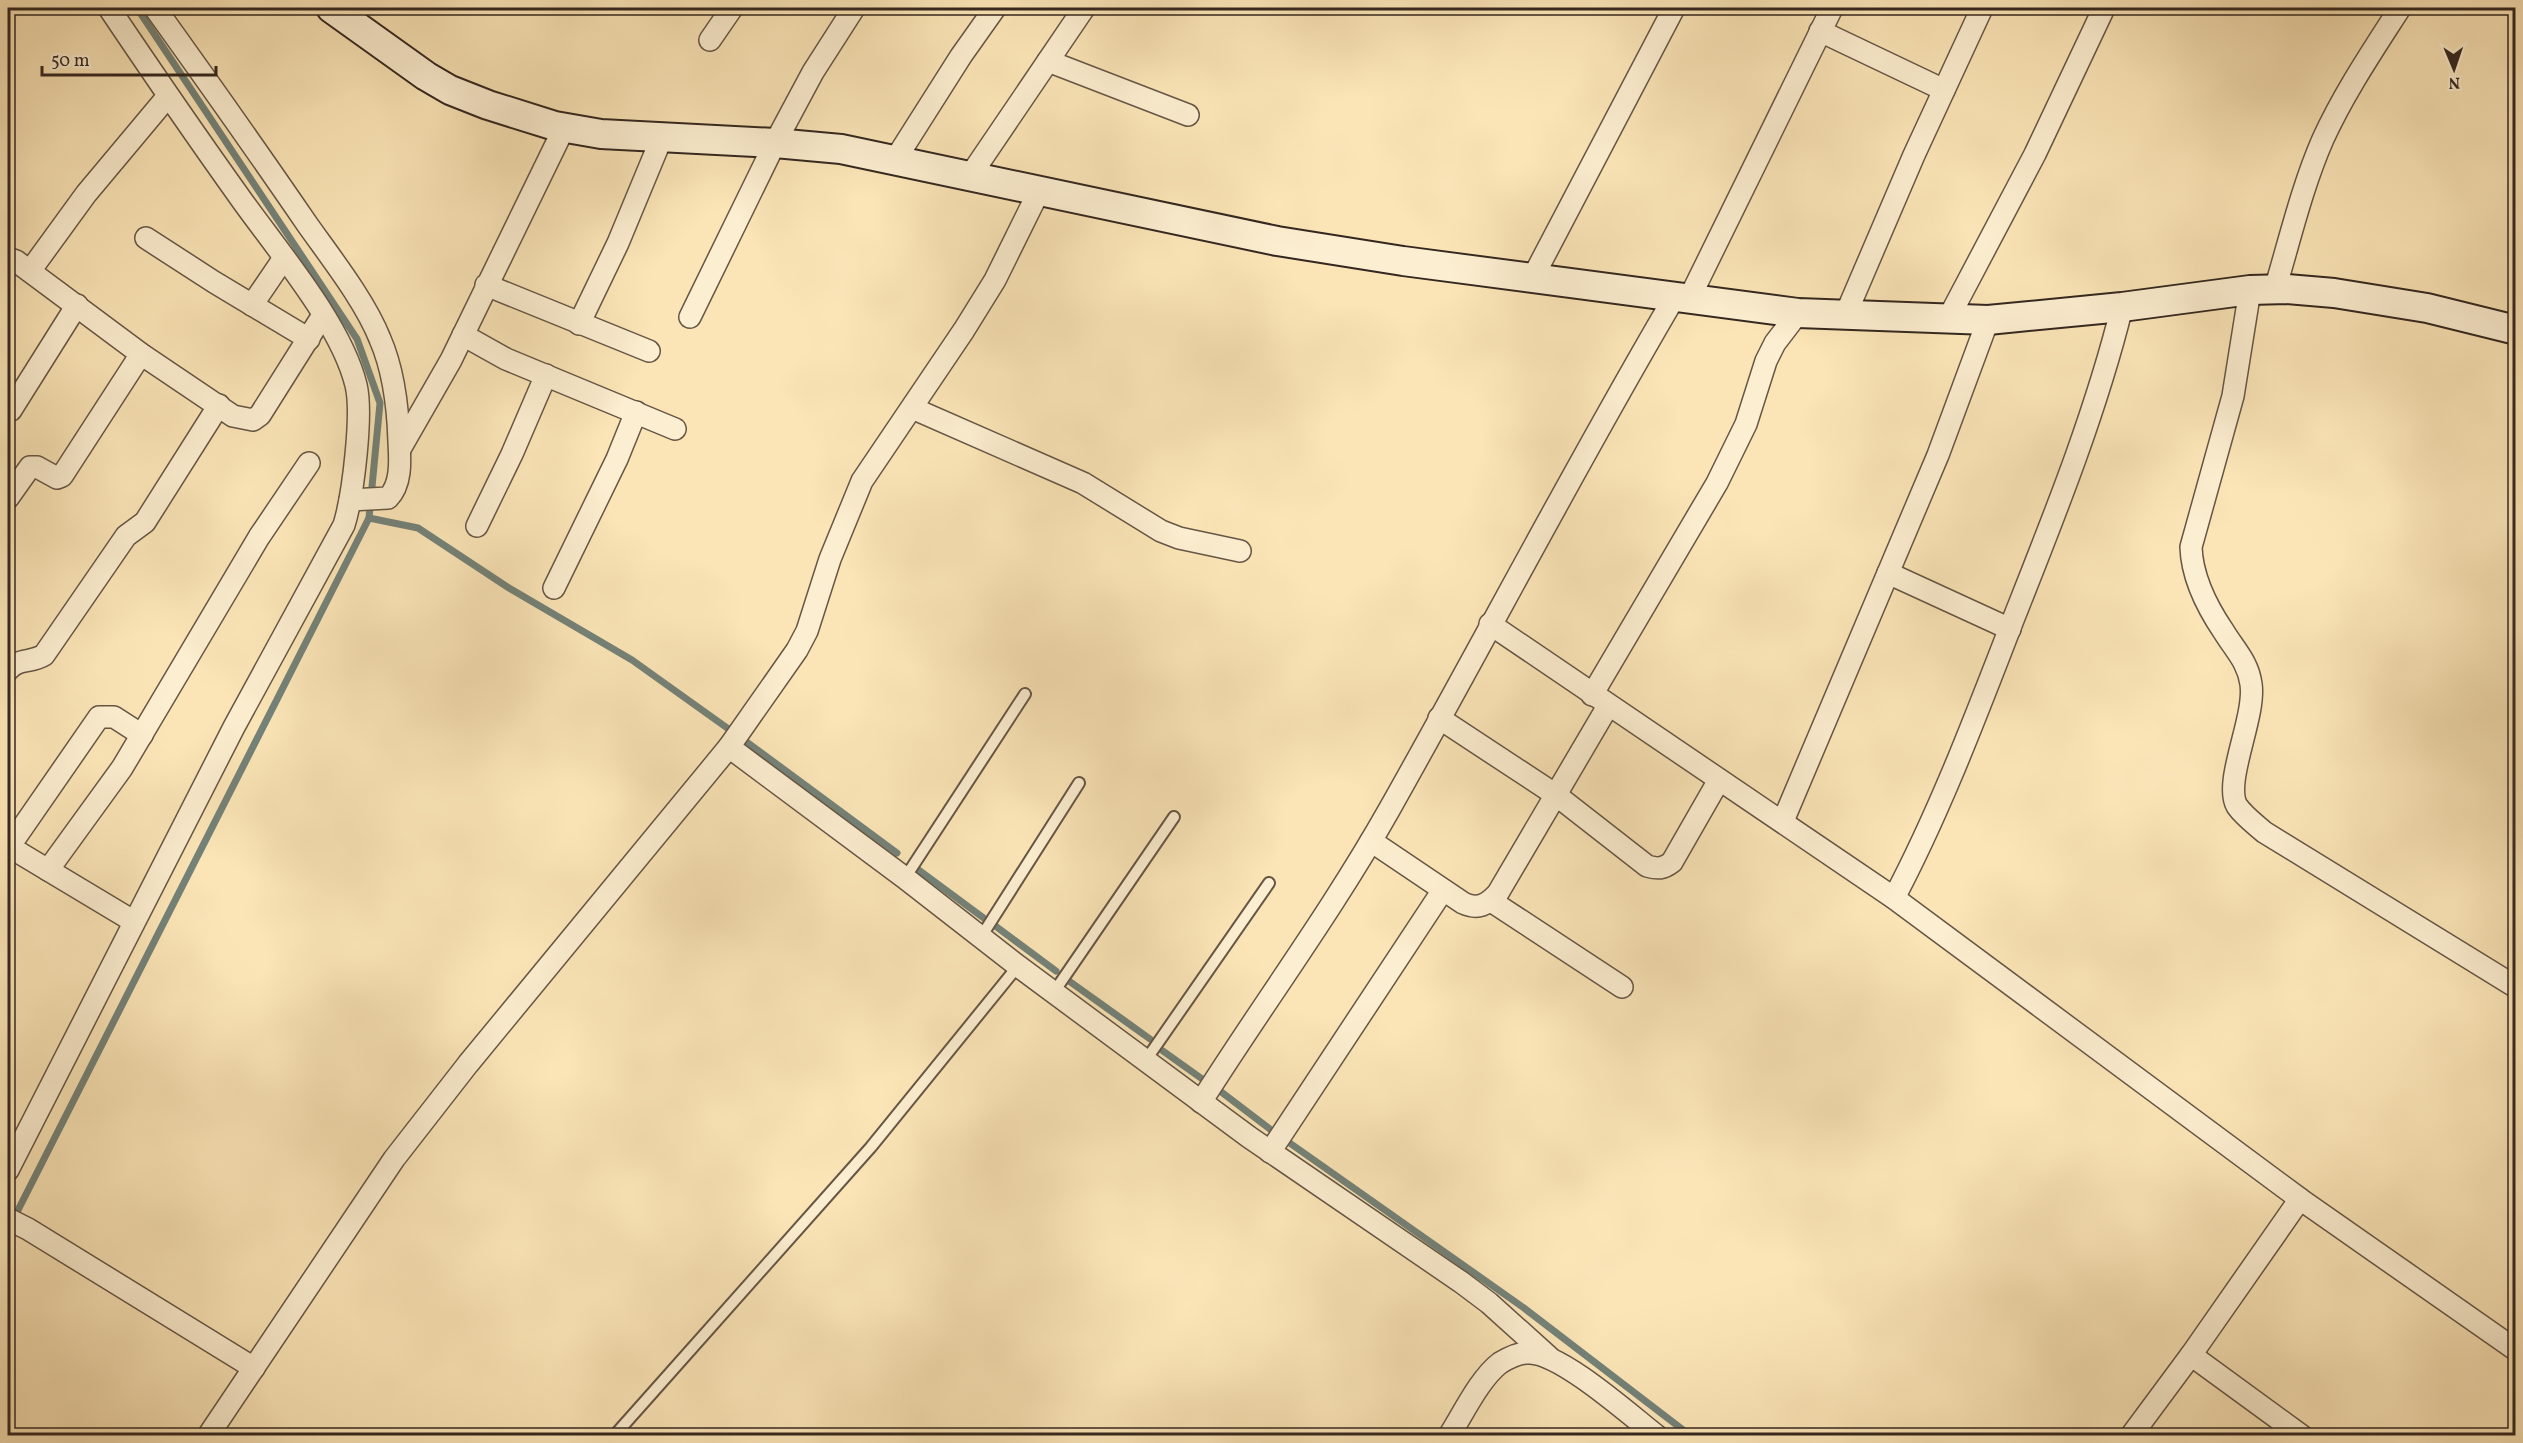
<svg xmlns="http://www.w3.org/2000/svg" width="2523" height="1443" font-family="Vollkorn,serif">
  <style>
    .lines { fill: none; stroke-linecap: round; stroke-linejoin: round }
    .stream { stroke: #748278; stroke-width: 7 }
    .lane-casing { stroke: #665645; stroke-width: 14 }
    .street-casing { stroke: #665645; stroke-width: 24 }
    .secondary-casing { stroke: #34271f; stroke-width: 32 }
    .lane { stroke: #fceed0; stroke-width: 10 }
    .street { stroke: #fceed0; stroke-width: 21 }
    .secondary { stroke: #fceed0; stroke-width: 28 }
  </style>
  <rect width="100%" height="100%" fill="#fbe5b7"/>
  <filter id="stains"><feTurbulence type="fractalNoise" baseFrequency=".00333" numOctaves="4"/><feColorMatrix values="0 0 0 0 .2 0 0 0 0 .09 0 0 0 0 .02 0 0 0 .5 -.17"/></filter>
  <radialGradient id="worn" r=".72"><stop offset=".6" stop-color="#630" stop-opacity="0"/><stop offset="1" stop-color="#630" stop-opacity=".3"/></radialGradient>
  <g class="lines">
    <g class="stream">
      <path d="M369 518 418 528 509 588 632 660 730 730"/>
      <path d="M744 740 897 853"/>
      <path d="M916 868 985 919"/>
      <path d="M994 925 1056 971"/>
      <path d="M1069 981 1150 1039"/>
      <path d="M1163 1051 1205 1081"/>
      <path d="M1220 1091 1275 1133"/>
      <path d="M1284 1139 1524 1308 1691 1436"/>
      <path d="M13 1220 369 518 380 403 357 339 137 8"/>
    </g>
    <defs>
      <g id="lane">
        <path d="M905 878 1025 694"/>
        <path d="M981 937 1079 783"/>
        <path d="M1054 992 1174 817"/>
        <path d="M1146 1060 1269 883"/>
        <path d="M614 1436 871 1147 1018 966"/>
      </g>
      <g id="street">
        <path d="M155 8C206 79 257 151 307 224 331 258 365 301 380 339 394 371 398 407 399 442 400 460 402 484 388 498L350 500"/>
        <path d="M1820 31 1944 90"/>
        <path d="M710 40 732 8"/>
        <path d="M1048 61 1188 115"/>
        <path d="M895 160 961 56 995 8"/>
        <path d="M970 176 1084 8"/>
        <path d="M146 238 214 282 309 339"/>
        <path d="M8 258 16 261 141 354 233 416 253 420 260 415 323 315"/>
        <path d="M30 271 86 194 168 96"/>
        <path d="M1532 279 1674 8"/>
        <path d="M486 285 649 351"/>
        <path d="M2275 289C2290 239 2302 187 2323 139 2344 93 2373 50 2400 8"/>
        <path d="M2250 290 2233 396 2191 547C2192 578 2207 607 2224 632 2235 650 2248 662 2251 684 2256 717 2223 782 2237 806 2244 816 2255 824 2264 832L2516 987"/>
        <path d="M1689 299 1832 8"/>
        <path d="M252 305 284 258"/>
        <path d="M1845 316 1914 155 1982 8"/>
        <path d="M690 317 775 143 813 72 854 8"/>
        <path d="M1948 319 2035 154 2104 8"/>
        <path d="M579 324 618 243 662 137"/>
        <path d="M463 335 506 359 675 429"/>
        <path d="M912 408 1083 483 1161 531 1179 538 1240 551"/>
        <path d="M11 410 77 305"/>
        <path d="M400 449 451 360 564 128"/>
        <path d="M8 498 30 467H37L57 478 62 476 141 354"/>
        <path d="M477 526 512 454 546 375"/>
        <path d="M1888 573 2010 629"/>
        <path d="M554 588 617 459 636 412"/>
        <path d="M1490 624 1894 898 2300 1199 2516 1350"/>
        <path d="M8 670C18 658 31 663 44 655L126 536 145 522 219 405"/>
        <path d="M1592 695 1717 483 1746 424 1766 361 1775 343 1798 313"/>
        <path d="M1439 718 1556 795 1647 866C1658 869 1663 869 1672 862L1719 780"/>
        <path d="M729 747 905 878 1018 966 1249 1137 1461 1282 1489 1303 1549 1357"/>
        <path d="M1783 821 1938 455 1988 320"/>
        <path d="M1371 841 1463 903C1478 910 1487 905 1498 893L1608 706"/>
        <path d="M8 846 133 921"/>
        <path d="M9 847 99 717H114L142 735"/>
        <path d="M48 870 122 768 259 537 309 463"/>
        <path d="M1894 898C1942 807 1978 710 2015 615 2055 514 2096 412 2122 307"/>
        <path d="M1491 901 1622 987"/>
        <path d="M1201 1102C1263 1004 1332 911 1389 810 1485 640 1575 466 1674 298"/>
        <path d="M1270 1152 1443 890"/>
        <path d="M8 1170 234 727 344 525C353 496 363 414 356 385 341 324 278 251 241 199 196 136 152 72 109 8"/>
        <path d="M8 1219 28 1229 254 1368"/>
        <path d="M2191 1355 2302 1436"/>
        <path d="M208 1436 394 1159 468 1064 729 747 797 650 807 631 830 559 862 481 964 330 995 280 1039 191"/>
        <path d="M1449 1436C1463 1414 1480 1378 1500 1363 1508 1358 1520 1352 1530 1353 1562 1354 1630 1415 1657 1436"/>
        <path d="M2131 1436 2191 1355 2300 1199"/>
      </g>
      <path id="secondary" d="M331 8 426 76 450 90 488 105 555 126 601 134 775 143 841 149 1277 241 1403 261 1798 313 1988 320 2122 307 2250 290 2287 289 2334 293 2427 308 2516 330"/>
    </defs>
    <use href="#lane" class="lane-casing"/>
    <use href="#street" class="street-casing"/>
    <use href="#secondary" class="secondary-casing"/>
    <use href="#lane" class="lane"/>
    <use href="#street" class="street"/>
    <use href="#secondary" class="secondary"/>
  </g>
  <rect width="2523" height="1443" fill="none" stroke="#fbe5b7" stroke-width="30"/>
  <rect x="9" y="9" width="2505" height="1425" fill="none" stroke="#34271f" stroke-width="3"/>
  <rect x="15" y="15" width="2493" height="1413" fill="none" stroke="#34271f" stroke-width="1.5"/>
  <g transform="translate(2454 69) rotate(178)" stroke="#fceed0" stroke-width="4.5" paint-order="stroke">
  <path d="M0-4.5L10 22L0 15L-10 22Z" fill="#34271f"/>
  <text y="-9" font-size="16" font-weight="bold" text-anchor="middle" fill="#34271f">N</text>
  </g>
  <path d="M42 66v9h174v-9" fill="none" stroke="#34271f" stroke-width="3"/>
  <text x="51" y="66" font-size="18" fill="#34271f" stroke="#fceed0" stroke-width="4.5" paint-order="stroke">50 m</text>
  <rect width="100%" height="100%" filter="url(#stains)"/>
  <rect width="100%" height="100%" fill="url(#worn)"/>
</svg>
